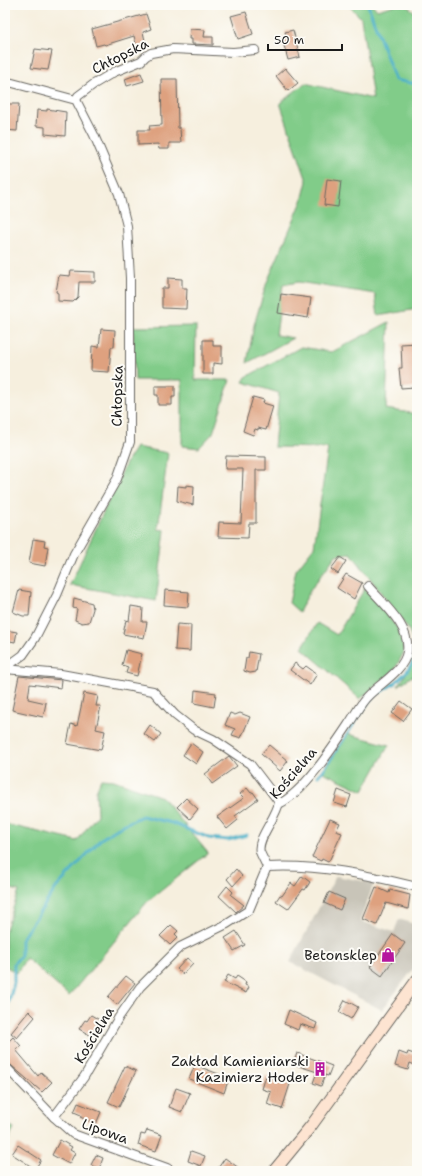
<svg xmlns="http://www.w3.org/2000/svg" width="422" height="1176" font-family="'Shantell Sans',sans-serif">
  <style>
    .industrial { fill: #c8c4b8 }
    .green { fill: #81cc89; stroke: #4e7452 }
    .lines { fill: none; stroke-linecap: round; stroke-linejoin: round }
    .stream { stroke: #49b0c8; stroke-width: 3 }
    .building { fill: #dea17f }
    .street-casing { stroke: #686660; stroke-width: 10 }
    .secondary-casing { stroke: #686660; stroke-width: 13 }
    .street { stroke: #fff; stroke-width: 8 }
    .secondary { stroke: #fde4d1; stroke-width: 11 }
    .labels { text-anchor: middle; stroke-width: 4; stroke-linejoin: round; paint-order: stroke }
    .street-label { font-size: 14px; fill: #1c1c1c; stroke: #fdfcf7 }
    .poi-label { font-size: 14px; fill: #1c1c1c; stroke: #fdfcf7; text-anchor: end }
  </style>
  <rect width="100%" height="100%" fill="#fdfcf7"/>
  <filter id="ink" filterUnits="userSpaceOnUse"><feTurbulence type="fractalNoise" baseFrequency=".025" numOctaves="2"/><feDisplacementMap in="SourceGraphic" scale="8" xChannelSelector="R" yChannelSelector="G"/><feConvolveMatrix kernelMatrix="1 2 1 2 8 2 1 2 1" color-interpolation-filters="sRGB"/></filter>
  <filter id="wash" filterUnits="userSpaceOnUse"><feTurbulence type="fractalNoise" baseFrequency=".012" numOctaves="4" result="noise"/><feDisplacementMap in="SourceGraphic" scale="16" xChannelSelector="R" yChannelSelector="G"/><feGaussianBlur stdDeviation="0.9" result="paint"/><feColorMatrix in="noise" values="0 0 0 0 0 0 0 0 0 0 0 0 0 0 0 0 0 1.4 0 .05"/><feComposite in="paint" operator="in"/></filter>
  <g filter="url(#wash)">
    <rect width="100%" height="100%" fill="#f6efde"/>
    <path class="industrial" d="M336 876 374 883 360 921 394 932 399 919 417 925V964L382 1010 290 962Z"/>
    <g class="green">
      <path d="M348 5H373L377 10 395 5H406L417 14V309L378 316 375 294 298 282 283 285 276 335 293 338 247 363 254 325 267 282 302 201 307 181 280 103 305 83 373 99 361 18Z"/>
      <path d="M389 322 386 409 417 414V685L412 676 398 686C412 667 417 653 409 630L351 553 336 555 311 589 299 612 289 603 296 570 314 547 328 448 274 447 279 393 243 382 246 377 301 347 332 352Z"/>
      <path d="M196 326 195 380H230L213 433 199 448 182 446V380H135L133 327Z"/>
      <path d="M136 447 168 453 158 529 165 530 156 601 70 585 127 461Z"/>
      <path d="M365 588 399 630 404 652 395 669 360 699 302 648 317 623 337 635Z"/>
      <path d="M348 734 389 745 363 791 323 772Z"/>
      <path d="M101 779 114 780 162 797 208 853 147 902 69 996 26 958 17 973 5 966V932L19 891 5 887V824L77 841 97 815 96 791Z"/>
      <path d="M5 1123 14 1128 5 1147Z"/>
    </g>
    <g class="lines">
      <g class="stream">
        <path d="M368 5 395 80 417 84"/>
        <path d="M318 776 325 768 367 704 377 694 395 683 406 672 417 656"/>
        <path d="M5 1007 7 1008 14 983V963L21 956V940L56 888 101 839 123 825 142 816 172 823 209 838 228 840 247 835"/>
        <path d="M5 1101V1113"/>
      </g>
    </g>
    <g id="blocks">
      <g class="building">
        <path d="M246 12 253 34 238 39 231 16Z"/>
        <path d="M146 14 151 29 143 32 146 45 137 48 134 36 105 45 104 44 96 46 92 29Z"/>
        <path d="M190 29 205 30 204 37H213V45L192 44V39H189Z"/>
        <path d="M293 30 300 57 288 60 282 38 287 37 285 32Z"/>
        <path d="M35 49 52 51 48 70 31 68Z"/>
        <path d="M285 68 298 83 288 91 276 76Z"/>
        <path d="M141 73 144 81 127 86 125 79Z"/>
        <path d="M161 79H177L178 128H180L181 143H169V149H159L158 144 138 145V130H150L149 126 162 125Z"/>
        <path d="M7 104H19L17 131 5 130Z"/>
        <path d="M47 109 66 112 65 136 45 134V127L36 126 37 110 47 111Z"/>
        <path d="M327 179 341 181 338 207 324 205Z"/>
        <path d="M71 271 95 272V282H79L78 297 73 302 58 301V293L56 292 59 275 70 276Z"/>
        <path d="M168 278 182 279V288H187L186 309 162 308V288H168Z"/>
        <path d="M281 294 311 298 308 318 278 313Z"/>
        <path d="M101 329 115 330 114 347H111L109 372 91 371 92 346 99 347Z"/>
        <path d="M203 340H213V346H222V364L213 363V374H203Z"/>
        <path d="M417 343V356H415L417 377H415V387L401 388 399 368H402L401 344Z"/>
        <path d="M155 386H175V397H172V405H158V395H155Z"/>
        <path d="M253 397 264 400 263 403 273 406 266 430 258 428V430L255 429 253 435 243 431Z"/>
        <path d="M226 456 266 457V470H256V523H249L248 538 218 537 219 522 241 523 243 469H225Z"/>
        <path d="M186 485 194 486 193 505 177 501 178 486 186 487Z"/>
        <path d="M33 539 45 541 44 546 48 547 45 566 29 563Z"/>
        <path d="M340 557 346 561 338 574 331 569Z"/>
        <path d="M346 574 362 583 354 599 337 588Z"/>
        <path d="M19 590 31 592 29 616H23L13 612Z"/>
        <path d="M165 590 189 592 188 607 164 605Z"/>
        <path d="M74 598 92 603 93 609 89 622 82 623 75 620 77 609 73 608Z"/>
        <path d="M131 606 143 608 142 622H147L144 638 123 634 126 620 129 621Z"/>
        <path d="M177 624 191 625 190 651 175 650Z"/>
        <path d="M5 630 17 632 15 642 5 640Z"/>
        <path d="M126 650 142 654 137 676 126 673 128 667 122 665Z"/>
        <path d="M249 652 259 654 256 672 250 673 244 671 246 658H248Z"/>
        <path d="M295 663 303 669 306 666 317 674 310 685 290 670Z"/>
        <path d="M19 676 62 680 61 688 30 684 28 699 46 703 43 717 12 710Z"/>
        <path d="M195 690 216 693 214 707 194 703Z"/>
        <path d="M84 693 98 696 96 706H101L96 729 105 731 101 750 67 744 71 724 77 726Z"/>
        <path d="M401 701 412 709 403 721 392 713Z"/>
        <path d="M230 713 235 715 240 713 250 717 241 738 232 735 235 729 225 725Z"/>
        <path d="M150 725 161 734 155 742 144 734Z"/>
        <path d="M191 743 203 752 196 764 183 755Z"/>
        <path d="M269 745 288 761 280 771 261 754Z"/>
        <path d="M229 756 237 766 212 784 205 774Z"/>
        <path d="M247 788 251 793 253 792 258 799 235 816 238 820 227 829 217 817 244 798 240 794Z"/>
        <path d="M338 790 351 795 347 807 334 803Z"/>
        <path d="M186 798 198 809 190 819 177 807Z"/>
        <path d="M330 819 340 823 336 831 342 833 330 859 328 862 322 859 321 861 312 857Z"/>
        <path d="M236 869 242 876 233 886 227 879Z"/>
        <path d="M302 876 310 882 305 890 303 889 288 909 276 901 280 895 282 896 291 883 295 886Z"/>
        <path d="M227 886 233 892 231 895 244 905 236 912 219 896Z"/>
        <path d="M376 887 389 893 390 890 410 895 408 909 386 903 377 925 363 919Z"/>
        <path d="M329 892 345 899 340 910 324 903Z"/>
        <path d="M171 925 178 931 175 934 178 937 170 945 160 936Z"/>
        <path d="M236 931 245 945 234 951 225 938Z"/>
        <path d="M393 934 405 943 382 976 370 967Z"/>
        <path d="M187 958 193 963 183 974 177 969Z"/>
        <path d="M228 975 235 979 237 976 246 982 245 985 249 987 246 993 224 982Z"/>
        <path d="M126 976 135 983 117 1005 108 997Z"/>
        <path d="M345 1000 358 1007 351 1019 339 1012Z"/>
        <path d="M289 1010 317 1023 315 1029 300 1024 298 1030 284 1024Z"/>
        <path d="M29 1011 35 1017 17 1038 11 1033Z"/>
        <path d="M91 1015 103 1022 101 1025 103 1026 95 1038 79 1029 85 1020 87 1021Z"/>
        <path d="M13 1037 21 1046 16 1050 38 1076 41 1072 52 1082 42 1092 5 1060V1045Z"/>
        <path d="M399 1052 407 1055 408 1052 417 1055V1066L410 1063 408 1070 395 1066Z"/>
        <path d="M297 1053 332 1066 328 1076 325 1075 321 1086 313 1083 317 1072 293 1064Z"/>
        <path d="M195 1065 229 1078 224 1093 189 1079Z"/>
        <path d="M125 1066 136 1071 119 1107 108 1102Z"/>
        <path d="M266 1076 290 1084 282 1109 267 1104 271 1092 262 1089Z"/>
        <path d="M176 1088 190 1093 182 1112 169 1107Z"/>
        <path d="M78 1103 101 1112 96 1124 80 1117 81 1115 74 1112Z"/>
        <path d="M147 1130 162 1135 156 1151 138 1145 141 1134 145 1135Z"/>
        <path d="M60 1140 72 1147 70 1150 75 1153 69 1164 52 1155Z"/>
        <path d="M18 1145 41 1160 35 1169 12 1154Z"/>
        <path d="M191 1151 205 1156 201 1166 188 1161Z"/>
        <path d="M96 1155 103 1158 99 1169 91 1165Z"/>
        <path d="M225 1158 243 1171H216Z"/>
      </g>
    </g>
  </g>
  <g filter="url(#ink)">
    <use href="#blocks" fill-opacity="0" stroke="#686660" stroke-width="1"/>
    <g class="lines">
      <defs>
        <g id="street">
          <path d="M5 81 76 100 94 135 119 194 127 226 130 278V442L117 479 74 554 57 595 35 638 23 655 5 668"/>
          <path d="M76 100 78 96 94 84 114 72 141 61 146 56 151 53 173 49 233 52 255 50"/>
          <path d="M5 669 61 674 153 691 175 715 194 730 213 739 250 764 279 802C277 817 256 839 260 852 262 857 265 862 267 867L249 910 227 924 180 947 140 987 119 1017 84 1077 54 1117"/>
          <path d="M279 804C304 792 334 746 350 722 356 713 361 702 369 695 381 683 404 670 407 652 411 626 383 604 368 586"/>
          <path d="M267 867C317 864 369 875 417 887"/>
          <path d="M5 1066 54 1117 73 1134 167 1168 172 1171"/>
        </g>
        <path id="secondary" d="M274 1171 311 1126 417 980"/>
      </defs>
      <use href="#street" class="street-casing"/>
      <use href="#secondary" class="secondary-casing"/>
      <use href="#street" class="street"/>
      <use href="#secondary" class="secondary"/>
    </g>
  </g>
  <defs>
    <symbol id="shop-bare" viewBox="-9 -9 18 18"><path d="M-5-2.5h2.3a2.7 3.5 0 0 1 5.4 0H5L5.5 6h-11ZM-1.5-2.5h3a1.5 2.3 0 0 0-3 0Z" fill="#b5179e" stroke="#fdfcf7" stroke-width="2.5" paint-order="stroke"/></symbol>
    <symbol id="building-bare" viewBox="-9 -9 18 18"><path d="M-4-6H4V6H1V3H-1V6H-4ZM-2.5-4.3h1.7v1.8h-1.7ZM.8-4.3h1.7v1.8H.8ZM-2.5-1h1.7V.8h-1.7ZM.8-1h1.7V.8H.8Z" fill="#b5179e" stroke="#fdfcf7" stroke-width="2.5" paint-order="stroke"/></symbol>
  </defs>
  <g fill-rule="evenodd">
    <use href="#shop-bare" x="378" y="945" width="20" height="20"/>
    <use href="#building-bare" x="310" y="1059" width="20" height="20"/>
  </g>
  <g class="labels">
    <g class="street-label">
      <text transform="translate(120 56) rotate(-27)" y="5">Chłopska</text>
      <text transform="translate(117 396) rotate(-89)" y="5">Chłopska</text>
      <text transform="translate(293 773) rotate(-49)" y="5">Kościelna</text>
      <text transform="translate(94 1035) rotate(-59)" y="5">Kościelna</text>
      <text transform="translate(105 1131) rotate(20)" y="5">Lipowa</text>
    </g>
    <g class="poi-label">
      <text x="377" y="960">Betonsklep</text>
      <text x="309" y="1066">Zakład Kamieniarski<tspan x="309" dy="16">Kazimierz Hoder</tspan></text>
    </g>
  </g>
  <rect width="422" height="1176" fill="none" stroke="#fdfcf7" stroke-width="20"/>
  <path d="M268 44v6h74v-6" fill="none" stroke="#1c1c1c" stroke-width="2"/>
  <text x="274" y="44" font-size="12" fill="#1c1c1c" stroke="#fdfcf7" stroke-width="3" paint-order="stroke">50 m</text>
</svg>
